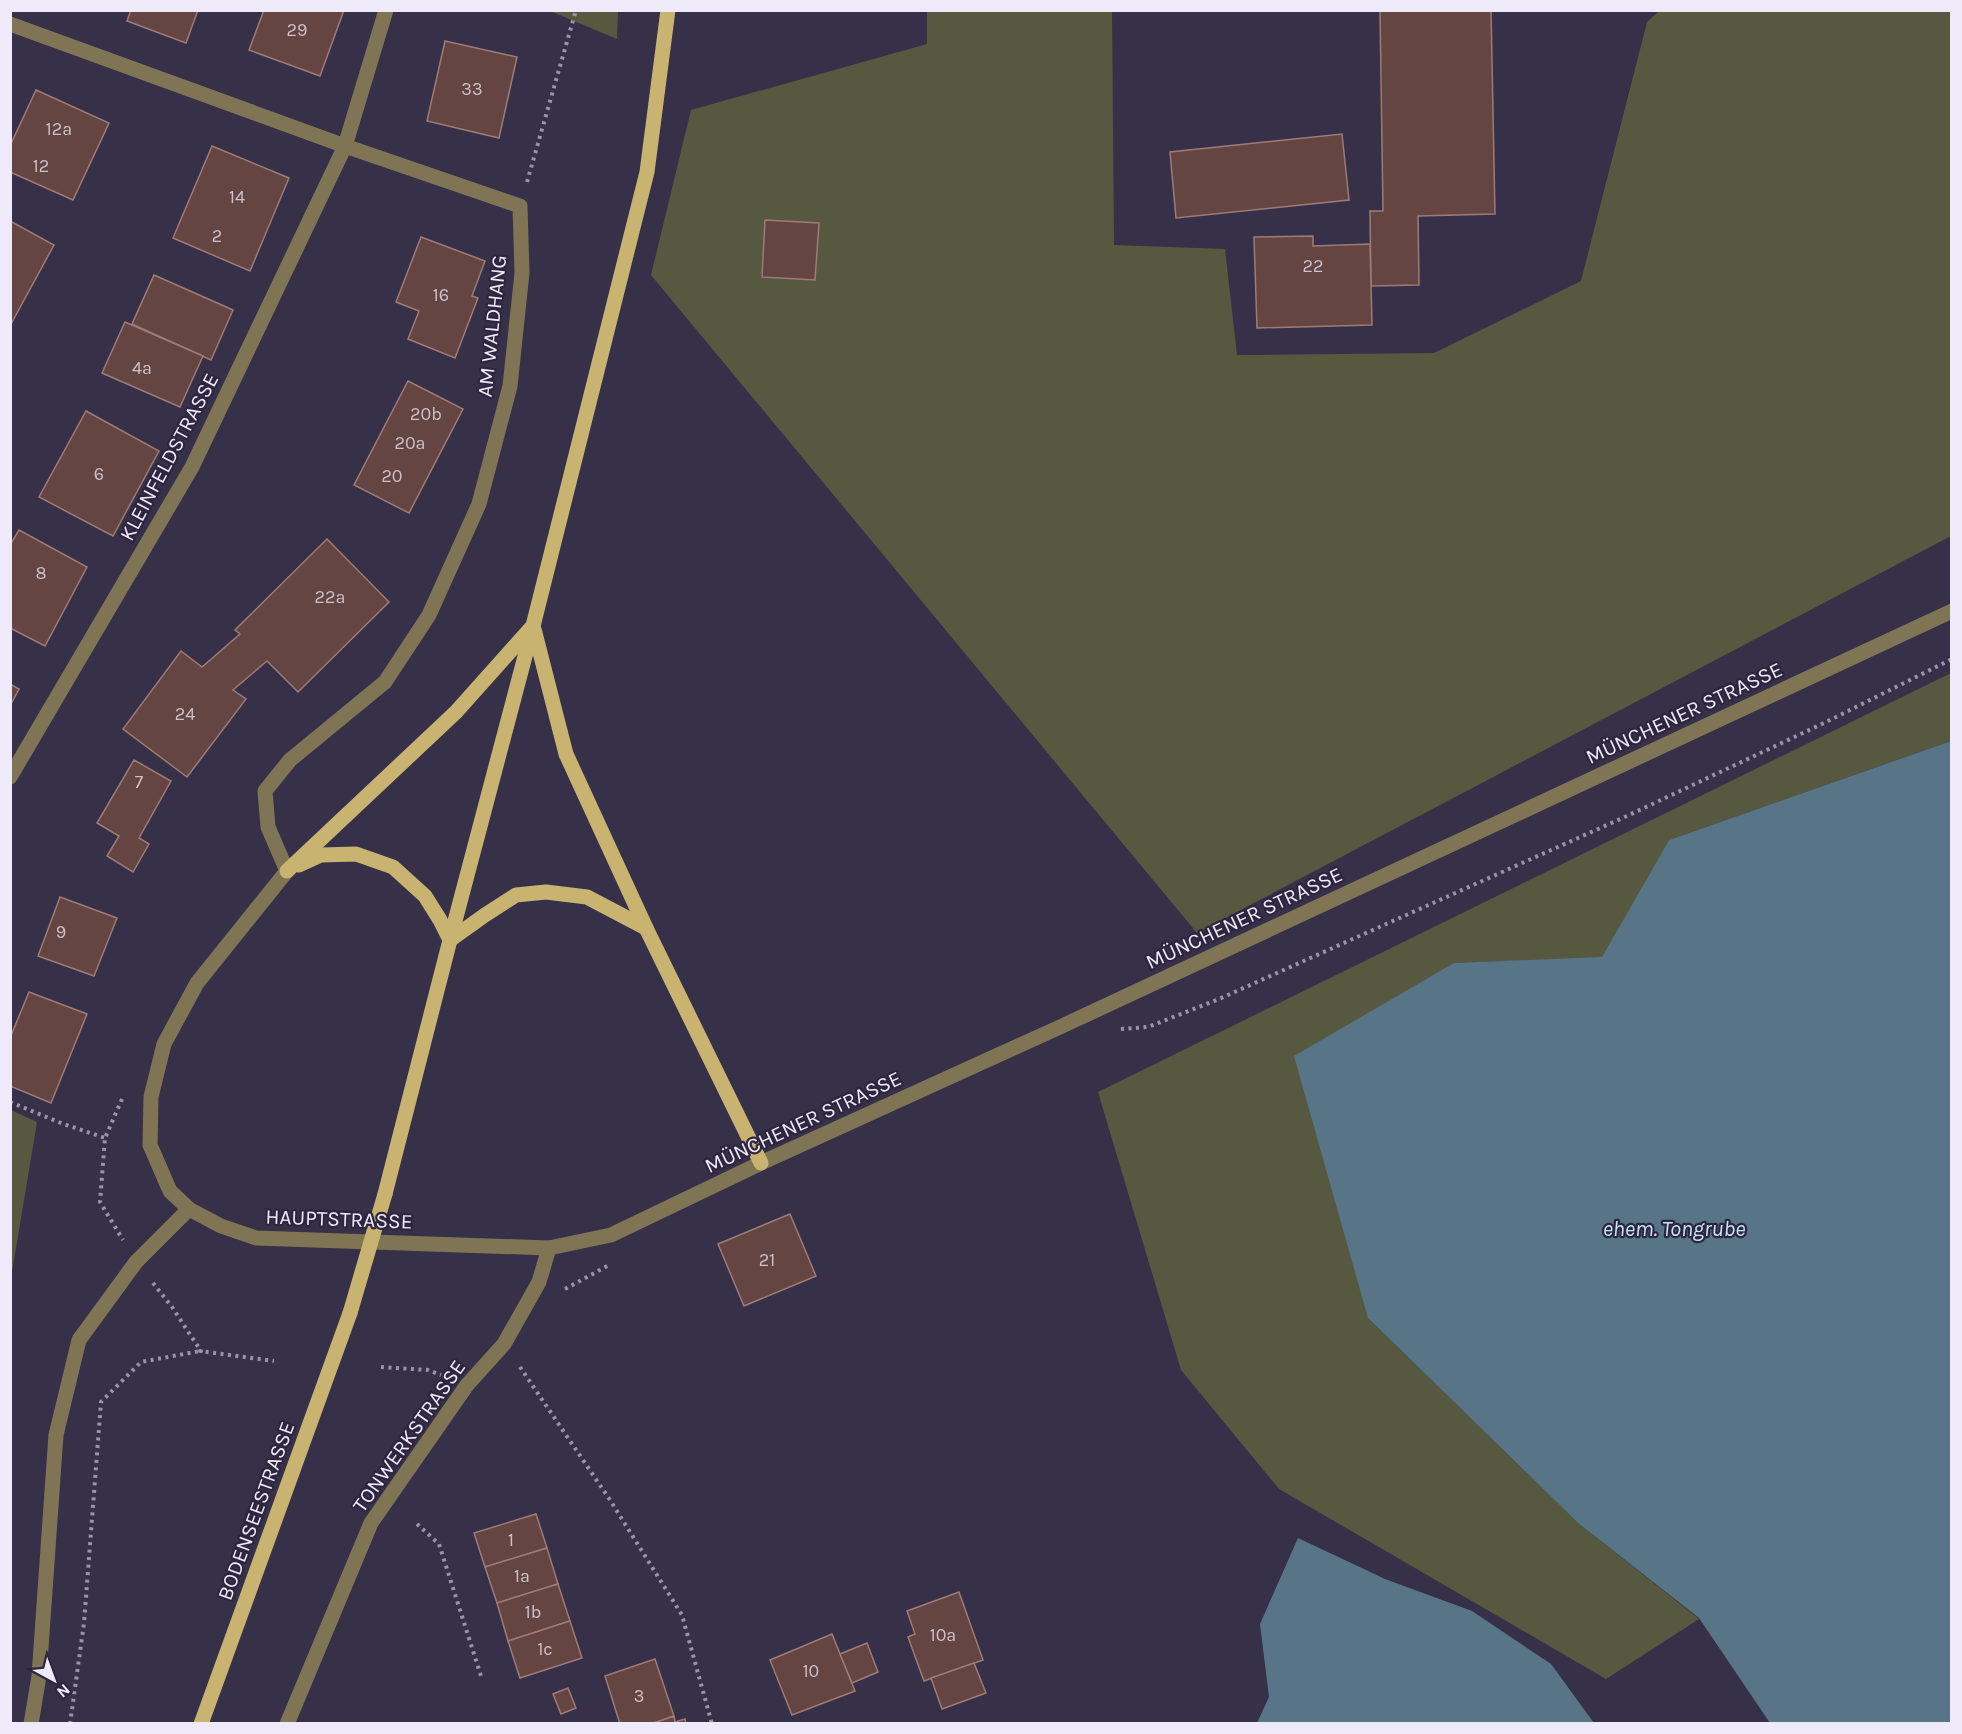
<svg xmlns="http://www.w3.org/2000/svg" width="1962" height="1734" font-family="Karla,sans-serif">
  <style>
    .green { fill: #565940 }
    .water { fill: #587588 }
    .building { fill: #644541; stroke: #9e7b77; stroke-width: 1.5 }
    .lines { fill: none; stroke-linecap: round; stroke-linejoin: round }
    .path { stroke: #9994a8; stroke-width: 4; stroke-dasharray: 3 4.5; stroke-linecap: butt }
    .minor { stroke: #7f7555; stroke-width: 15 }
    .major { stroke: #c8b371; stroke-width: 15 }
    .major-bridge { stroke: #c8b371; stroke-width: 15 }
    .labels { text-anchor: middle; stroke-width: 4.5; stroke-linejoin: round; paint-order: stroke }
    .number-label { font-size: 18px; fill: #ccc1cc }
    .street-label { font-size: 21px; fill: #eeeafa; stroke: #2d263e }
    .water-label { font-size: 22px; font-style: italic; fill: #c5e5fb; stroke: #2d263e }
  </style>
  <rect width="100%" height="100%" fill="#373049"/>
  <g class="green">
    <path d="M550 11H618L617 39Z"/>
    <path d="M927 11H1112L1114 245 1225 249 1237 355 1434 353 1581 281 1647 22 1659 11H1951V536L1197 933 651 275 691 110 927 44Z"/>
    <path d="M1951 673V741L1669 840 1602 958 1454 963 1368 1318 1578 1523 1699 1619 1606 1679 1279 1489 1181 1370 1098 1092Z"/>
    <path d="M11 1110 37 1122 11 1278Z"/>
  </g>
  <g class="water">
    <path d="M1951 741V1723H1770L1699 1618 1578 1523 1368 1318 1294 1056 1454 963 1602 957 1669 840Z"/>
    <path d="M1298 1538 1385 1579 1472 1611 1551 1664 1594 1723H1257L1269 1697 1260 1624Z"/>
  </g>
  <g class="building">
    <path d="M131 10H198L186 43 127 21Z"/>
    <path d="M264 10H344L320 76 249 50Z"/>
    <path d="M1380 10H1491L1495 214 1418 216 1419 285 1371 286 1370 211H1383Z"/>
    <path d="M445 41 517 57 499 138 427 121Z"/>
    <path d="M36 90 109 123 73 200 10 172V146Z"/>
    <path d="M1342 134 1349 200 1176 218 1170 152Z"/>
    <path d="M212 146 289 178 250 271 173 238Z"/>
    <path d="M765 220 819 223 815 280 762 277Z"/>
    <path d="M10 221 54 245 11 324 10 323Z"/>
    <path d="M1313 236V246L1370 244 1372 325 1257 328 1254 237Z"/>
    <path d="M421 237 485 261 472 296 478 298 455 358 408 339 419 311 396 302Z"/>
    <path d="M154 275 233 310 211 360 132 324Z"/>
    <path d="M125 322 203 356 180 407 102 373Z"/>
    <path d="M408 381 463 409 409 513 354 485Z"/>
    <path d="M86 411 159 451 113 536 39 497Z"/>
    <path d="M19 530 87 567 45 646 10 628V545Z"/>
    <path d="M327 539 389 602 298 692 267 661 233 690 246 699 187 777 123 729 181 651 202 667 240 634 235 630Z"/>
    <path d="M10 684 19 689 10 706Z"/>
    <path d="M134 760 171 781 139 838 149 844 133 872 107 856 119 836 97 823Z"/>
    <path d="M60 897 117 918 94 976 38 956Z"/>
    <path d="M29 992 87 1014 51 1103 10 1086V1038Z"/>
    <path d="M790 1214 816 1276 744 1306 718 1244Z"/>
    <path d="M536 1514 547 1548 485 1567 474 1533Z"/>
    <path d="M547 1548 558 1584 497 1603 485 1567Z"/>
    <path d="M558 1584 570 1621 508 1641 497 1603Z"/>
    <path d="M959 1592 983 1660 924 1681 908 1637 915 1634 907 1611Z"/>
    <path d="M570 1621 582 1658 520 1678 508 1641Z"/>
    <path d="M832 1634 855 1691 792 1715 770 1660Z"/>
    <path d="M867 1643 878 1672 852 1683 840 1654Z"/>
    <path d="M655 1659 674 1716 651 1724H620L605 1676Z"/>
    <path d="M974 1663 986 1693 942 1709 931 1678Z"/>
    <path d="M568 1688 576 1708 561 1714 553 1694Z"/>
    <path d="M674 1716 675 1722 685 1719 686 1724H651Z"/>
  </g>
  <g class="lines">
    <g class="path">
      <path d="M527 182 576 10"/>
      <path d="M1121 1029 1148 1027 1219 999 1627 816 1824 723 1952 659"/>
      <path d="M122 1099 105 1138 100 1202 123 1240"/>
      <path d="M10 1102 61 1123 105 1138"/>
      <path d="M153 1283 172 1307 201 1351H200L274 1361"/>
      <path d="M565 1289 611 1264"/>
      <path d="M381 1367 428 1370 441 1375"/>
      <path d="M520 1367 610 1500 682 1615 712 1724"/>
      <path d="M417 1524 439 1544 481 1676"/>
      <path d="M70 1724 84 1623 101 1402 141 1362 200 1351"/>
    </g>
    <g class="minor">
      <path d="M10 24 345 146 520 206 522 273 510 386 479 504 429 615 385 682 290 760 265 791 268 827 287 871 197 983 164 1044 151 1097 150 1145 170 1191 189 1209 221 1226 256 1238 549 1248 611 1235 761 1163 1060 1027 1952 611"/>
      <path d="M10 777 192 467 345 146 386 10"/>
      <path d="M31 1724 39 1676 56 1435 79 1340 136 1262 189 1209"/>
      <path d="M287 1724 371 1523 467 1385 504 1344 539 1282 549 1248"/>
    </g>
    <g class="major">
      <path d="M534 629 566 754 646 928 761 1163"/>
      <path d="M299 865 321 855 356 854 393 867 425 896 440 920 450 940"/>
      <path d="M287 871 456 712 531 628"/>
      <path d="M450 940 485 915 516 895 546 892 587 897 646 928"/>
      <path d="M385 1194 450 940 533 626 647 172 668 10"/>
      <path d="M201 1724 350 1313"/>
    </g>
    <path class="major-bridge" d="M350 1313 385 1194"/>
  </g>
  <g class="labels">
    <g class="number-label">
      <text x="297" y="36">29</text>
      <text x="472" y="95">33</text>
      <text x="59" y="135">12a</text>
      <text x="41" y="172">12</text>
      <text x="237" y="203">14</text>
      <text x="217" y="242">2</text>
      <text x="1313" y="272">22</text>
      <text x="441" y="301">16</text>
      <text x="142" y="374">4a</text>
      <text x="426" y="420">20b</text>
      <text x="410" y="449">20a</text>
      <text x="99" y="480">6</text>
      <text x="392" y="482">20</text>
      <text x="41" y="579">8</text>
      <text x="330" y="603">22a</text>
      <text x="185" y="720">24</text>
      <text x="139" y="788">7</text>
      <text x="61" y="938">9</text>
      <text x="767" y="1266">21</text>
      <text x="511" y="1546">1</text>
      <text x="522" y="1582">1a</text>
      <text x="533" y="1618">1b</text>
      <text x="943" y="1641">10a</text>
      <text x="545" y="1655">1c</text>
      <text x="811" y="1677">10</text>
      <text x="639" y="1702">3</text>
    </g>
    <g class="street-label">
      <text transform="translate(492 326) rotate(-84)" y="7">AM WALDHANG</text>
      <text transform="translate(169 457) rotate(-62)" y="7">KLEINFELDSTRASSE</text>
      <text transform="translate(1684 713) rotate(-25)" y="7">MÜNCHENER STRASSE</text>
      <text transform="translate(1244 918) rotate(-25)" y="7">MÜNCHENER STRASSE</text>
      <text transform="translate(803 1122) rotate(-25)" y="7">MÜNCHENER STRASSE</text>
      <text transform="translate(339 1219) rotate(2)" y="7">HAUPTSTRASSE</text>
      <text transform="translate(409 1436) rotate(-55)" y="7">TONWERKSTRASSE</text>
      <text transform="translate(256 1511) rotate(-70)" y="7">BODENSEESTRASSE</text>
    </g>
    <g class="water-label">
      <text x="1674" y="1236">ehem. Tongrube</text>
    </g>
  </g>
  <rect width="1962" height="1734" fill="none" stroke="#eeeafa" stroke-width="24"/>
  <g transform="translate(54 1680) rotate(139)" stroke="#2d263e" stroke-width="4.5" paint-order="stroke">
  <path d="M0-4.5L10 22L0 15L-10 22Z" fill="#eeeafa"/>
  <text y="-9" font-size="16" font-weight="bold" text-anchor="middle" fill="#eeeafa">N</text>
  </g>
</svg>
